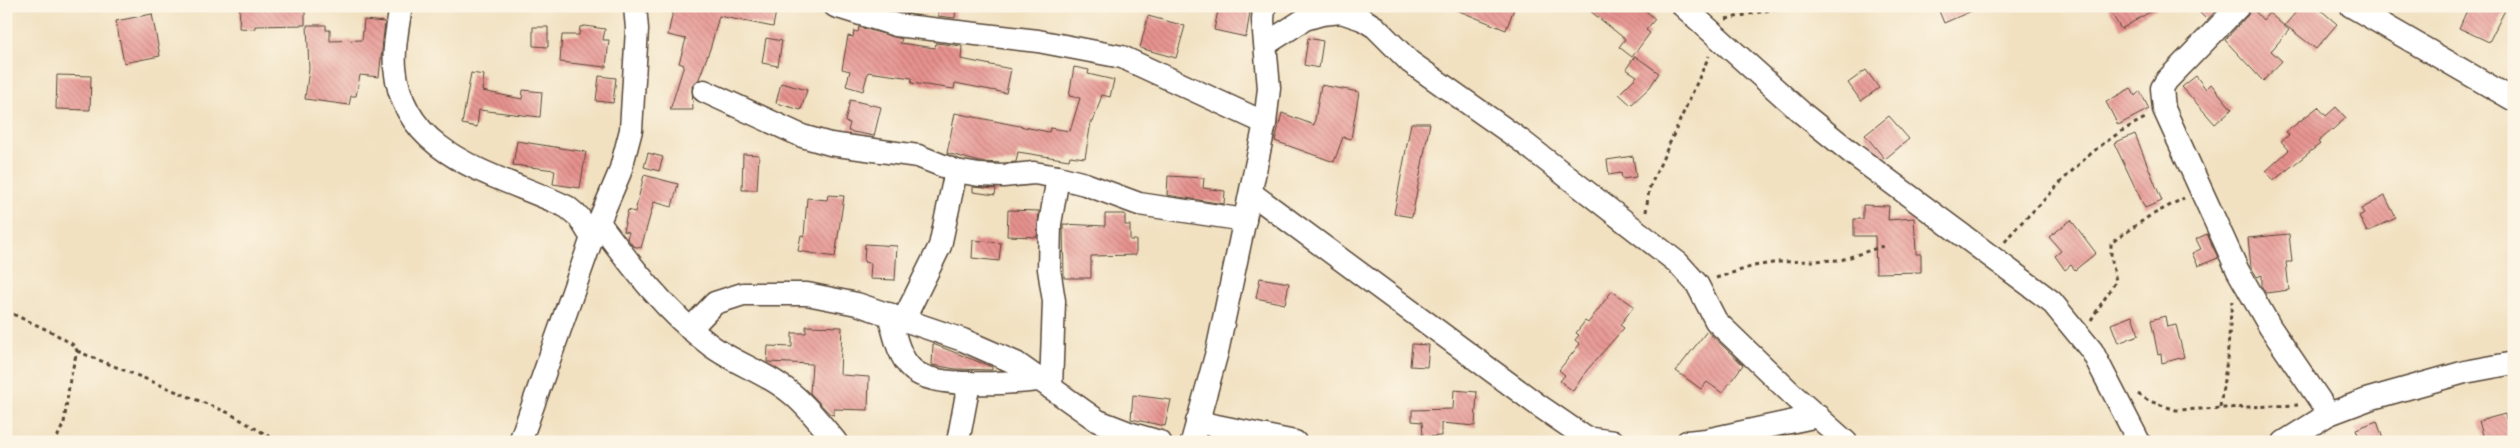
<svg xmlns="http://www.w3.org/2000/svg" width="2520" height="448" font-family="Pangolin,sans-serif">
  <style>
    .building { fill: url(#building-back-hatch) }
    .lines { fill: none; stroke-linecap: round; stroke-linejoin: round }
    .minor-casing { stroke: #564536; stroke-width: 25 }
    .path { stroke: #564536; stroke-width: 3; stroke-dasharray: 4 4; stroke-linecap: butt }
    .minor { stroke: #fff; stroke-width: 22 }
  </style>
  <defs>
    <pattern id="building-back-hatch" width="6" height="6" patternUnits="userSpaceOnUse" patternTransform="scale(1.25)"><rect width="6" height="6" fill="#e7928f"/><path d="M-1 5l2 2M0 0l6 6M5-1l2 2" fill="none" stroke="#bc7774"/></pattern>
  </defs>
  <rect width="100%" height="100%" fill="#fcf5e5"/>
  <filter id="ink" filterUnits="userSpaceOnUse"><feTurbulence type="fractalNoise" baseFrequency=".02" numOctaves="2"/><feDisplacementMap in="SourceGraphic" scale="10" xChannelSelector="R" yChannelSelector="G"/><feConvolveMatrix kernelMatrix="1 2 1 2 8 2 1 2 1" color-interpolation-filters="sRGB"/></filter>
  <filter id="wash" filterUnits="userSpaceOnUse"><feTurbulence type="fractalNoise" baseFrequency=".0096" numOctaves="4" result="noise"/><feDisplacementMap in="SourceGraphic" scale="20" xChannelSelector="R" yChannelSelector="G"/><feGaussianBlur stdDeviation="1.12" result="paint"/><feColorMatrix in="noise" values="0 0 0 0 0 0 0 0 0 0 0 0 0 0 0 0 0 1.4 0 .05"/><feComposite in="paint" operator="in"/></filter>
  <g filter="url(#wash)">
    <rect width="100%" height="100%" fill="#f1e1c1"/>
    <g id="blocks">
      <g class="building">
        <path d="M240 6 305 7V25L255 26V29L239 28Z"/>
        <path d="M674 6 708 8V6H777L773 27 719 16 711 46 699 79 692 86 693 110H670L684 65 679 63 686 39 668 35Z"/>
        <path d="M880 6H912L910 13Z"/>
        <path d="M938 6H956L955 18 938 16Z"/>
        <path d="M1219 6 1250 12 1246 37 1214 30Z"/>
        <path d="M1447 6H1515L1506 30Z"/>
        <path d="M1584 6H1640L1655 19 1646 30 1650 33 1632 57 1619 47 1625 39Z"/>
        <path d="M1937 6H1983L1944 23Z"/>
        <path d="M2107 6H2160L2121 29Z"/>
        <path d="M2193 6H2220L2207 20Z"/>
        <path d="M2301 6H2316L2337 24 2316 49 2285 25Z"/>
        <path d="M2469 6H2507L2489 42 2459 28Z"/>
        <path d="M2252 8 2263 20 2269 13 2289 30 2271 51 2282 61 2263 81 2225 40 2248 15Z"/>
        <path d="M152 14 160 56 124 63 116 21Z"/>
        <path d="M1148 16 1185 26 1176 58 1140 48Z"/>
        <path d="M364 20 385 22 379 77 360 75 356 96H351L349 105 305 99 309 69 307 25H326V30H330V41L362 40Z"/>
        <path d="M585 26 605 29 603 40H609L606 67 560 62 562 35H579L580 27Z"/>
        <path d="M533 27H548V47L533 46Z"/>
        <path d="M859 27 902 39 900 43 935 48 936 43 962 46 961 59 1011 69 1006 93 955 83 954 89 911 83 912 78 868 72 863 91 846 86 850 71 842 69 848 36 853 37 854 31 858 32Z"/>
        <path d="M766 38 782 41 778 66 762 63Z"/>
        <path d="M1308 38 1323 41 1319 68 1304 65Z"/>
        <path d="M1635 56 1659 73 1650 87 1631 105 1619 94 1637 76 1626 69Z"/>
        <path d="M1074 67 1089 70 1088 74 1114 80 1110 97 1102 95 1093 122H1091L1085 158 1070 156 1069 160 1018 152 1016 162 1003 163 980 162 947 153 955 113 1049 132 1050 128 1070 131 1080 98 1069 96Z"/>
        <path d="M1866 70 1879 88 1861 101 1848 83Z"/>
        <path d="M471 73 484 75 482 91 522 99 523 90 542 92 540 117 479 110 477 127 462 124Z"/>
        <path d="M57 75 91 76 90 110 56 109Z"/>
        <path d="M599 76 616 78 613 103 596 101Z"/>
        <path d="M2196 76 2206 89 2211 84 2232 109 2215 124 2182 87Z"/>
        <path d="M781 83 807 90 801 110 776 103Z"/>
        <path d="M1321 85 1359 92 1351 139 1343 137 1334 162 1275 141 1282 113 1314 125Z"/>
        <path d="M2131 88 2135 96 2140 91 2149 109 2118 125 2106 102Z"/>
        <path d="M850 100 881 107 874 136 848 131 850 123 845 122Z"/>
        <path d="M2318 107 2326 116 2336 107 2346 118 2318 142 2320 144 2273 181 2266 171 2289 150 2281 141 2289 135 2286 132Z"/>
        <path d="M1889 116 1909 139 1885 159 1865 135Z"/>
        <path d="M1411 123H1430L1412 217 1394 214Z"/>
        <path d="M2135 134 2162 201 2145 208 2114 143Z"/>
        <path d="M517 141 586 152 580 188 553 184 555 170 513 165Z"/>
        <path d="M648 153 663 157 659 171 644 167Z"/>
        <path d="M743 154 759 155 757 190H742Z"/>
        <path d="M1633 156 1636 177 1622 179 1621 173 1609 175 1607 160Z"/>
        <path d="M644 175 678 184 672 207 654 202 641 248 633 246 627 238 629 232 623 231 628 210 635 212Z"/>
        <path d="M1168 176 1204 178 1203 188 1225 191 1224 204 1167 195Z"/>
        <path d="M973 187 996 189 995 195 973 192Z"/>
        <path d="M828 195 844 196 835 257 798 251 801 235 804 236 807 198 827 200Z"/>
        <path d="M2385 196 2396 218 2367 232 2359 216 2364 213 2361 209Z"/>
        <path d="M1863 205 1889 206 1888 220 1914 218 1916 250V254H1921V272L1876 273 1875 236H1854V219H1863Z"/>
        <path d="M1008 210 1039 211 1037 237 1007 236Z"/>
        <path d="M1105 214H1125V225H1130V240H1136V255L1091 256V278H1064L1063 224 1105 226Z"/>
        <path d="M2071 220 2096 253 2075 270 2071 265 2065 270 2055 256 2061 251 2049 237Z"/>
        <path d="M2207 234 2218 258 2198 266 2192 253 2201 249 2196 239Z"/>
        <path d="M2289 234 2292 262H2286L2289 290 2266 293 2262 287V275L2257 277 2251 267 2248 238Z"/>
        <path d="M973 240 1001 243 999 261 972 258Z"/>
        <path d="M865 244 897 246 895 280 870 279 871 263 864 262Z"/>
        <path d="M1260 278 1289 283 1285 304 1256 298Z"/>
        <path d="M1612 291 1634 306 1620 325 1624 328 1587 370 1573 391 1560 381 1565 375 1559 370 1580 344 1575 340 1579 335 1576 333 1585 321 1588 323Z"/>
        <path d="M2132 316 2139 335 2118 343 2111 324Z"/>
        <path d="M2165 316 2167 327 2176 325 2184 357 2162 363 2161 354 2158 355 2151 320Z"/>
        <path d="M806 326 842 327 840 373 842 375 869 377 868 410 834 409V415L830 414 810 393 812 364 767 362 768 346 792 347V333H806Z"/>
        <path d="M1707 331 1743 365 1722 393 1707 382 1701 389 1676 371Z"/>
        <path d="M933 344 992 367V370L956 369 932 365Z"/>
        <path d="M1412 344 1429 345 1427 367 1410 366Z"/>
        <path d="M1454 390 1477 392 1475 426 1441 423V436L1423 437 1422 422 1412 421V410L1453 409Z"/>
        <path d="M1133 395 1171 400 1165 426 1131 419Z"/>
        <path d="M2505 414 2506 419 2514 417V442H2485L2479 421Z"/>
        <path d="M2377 421 2384 442H2361L2356 429Z"/>
      </g>
    </g>
  </g>
  <g filter="url(#ink)">
    <use href="#blocks" fill-opacity="0" stroke="#564536" stroke-width="1"/>
    <g class="lines">
      <defs>
        <g id="minor">
          <path d="M401 6C398 26 393 47 395 67 403 159 499 174 567 207L579 217 592 238"/>
          <path d="M835 6 896 25 1038 41 1122 57 1265 123"/>
          <path d="M1683 6 1802 113 1853 154 2051 301 2092 351 2139 442"/>
          <path d="M2239 6 2167 80 2162 88 2164 109 2238 271 2270 327 2329 414"/>
          <path d="M2351 6 2514 100"/>
          <path d="M1266 44 1305 19 1322 14 1341 12 1362 19 1375 27 1410 62 1519 139 1678 263 1697 284 1716 321 1793 395 1846 442"/>
          <path d="M704 91 802 136 830 144 918 156 956 171 979 175 1003 176 1034 173 1058 177 1085 184 1139 204 1245 220"/>
          <path d="M1251 193 1538 405 1586 438 1614 442"/>
          <path d="M600 224C633 268 665 311 710 345 731 361 758 370 780 385 802 399 819 422 836 442"/>
          <path d="M889 314C894 332 898 357 913 370 935 389 1010 383 1038 380"/>
          <path d="M904 319 940 246 956 171"/>
          <path d="M690 329 715 303 743 294H807L857 304 963 340 1016 363 1098 421 1129 433 1160 442"/>
          <path d="M1051 388 1054 301 1049 269 1050 224 1058 177"/>
          <path d="M1197 422 1295 442"/>
          <path d="M520 442 592 238 620 172 631 130 637 29 635 6"/>
          <path d="M958 442 969 383"/>
          <path d="M1192 442 1217 352 1265 123 1269 88 1263 21 1264 6"/>
          <path d="M1687 442 1706 440 1818 416"/>
          <path d="M2284 442 2329 414 2369 399 2465 372 2514 363"/>
        </g>
      </defs>
      <use href="#minor" class="minor-casing"/>
      <g class="path">
        <path d="M1726 19 1789 6"/>
        <path d="M1646 212 1649 189 1709 56"/>
        <path d="M2005 242C2016 226 2031 214 2044 200 2080 162 2100 141 2147 117"/>
        <path d="M1716 278 1754 266 1779 262 1841 260 1886 245"/>
        <path d="M6 311 52 332 75 346 77 351 70 379 64 423 55 442"/>
        <path d="M2091 320 2116 281 2111 256V243L2148 217 2184 198"/>
        <path d="M77 351 229 413 279 442"/>
        <path d="M2138 394 2149 401 2176 410 2298 405"/>
        <path d="M2220 407 2227 360 2232 301"/>
      </g>
      <use href="#minor" class="minor"/>
    </g>
  </g>
  <rect width="2520" height="448" fill="none" stroke="#fcf5e5" stroke-width="25"/>
</svg>
